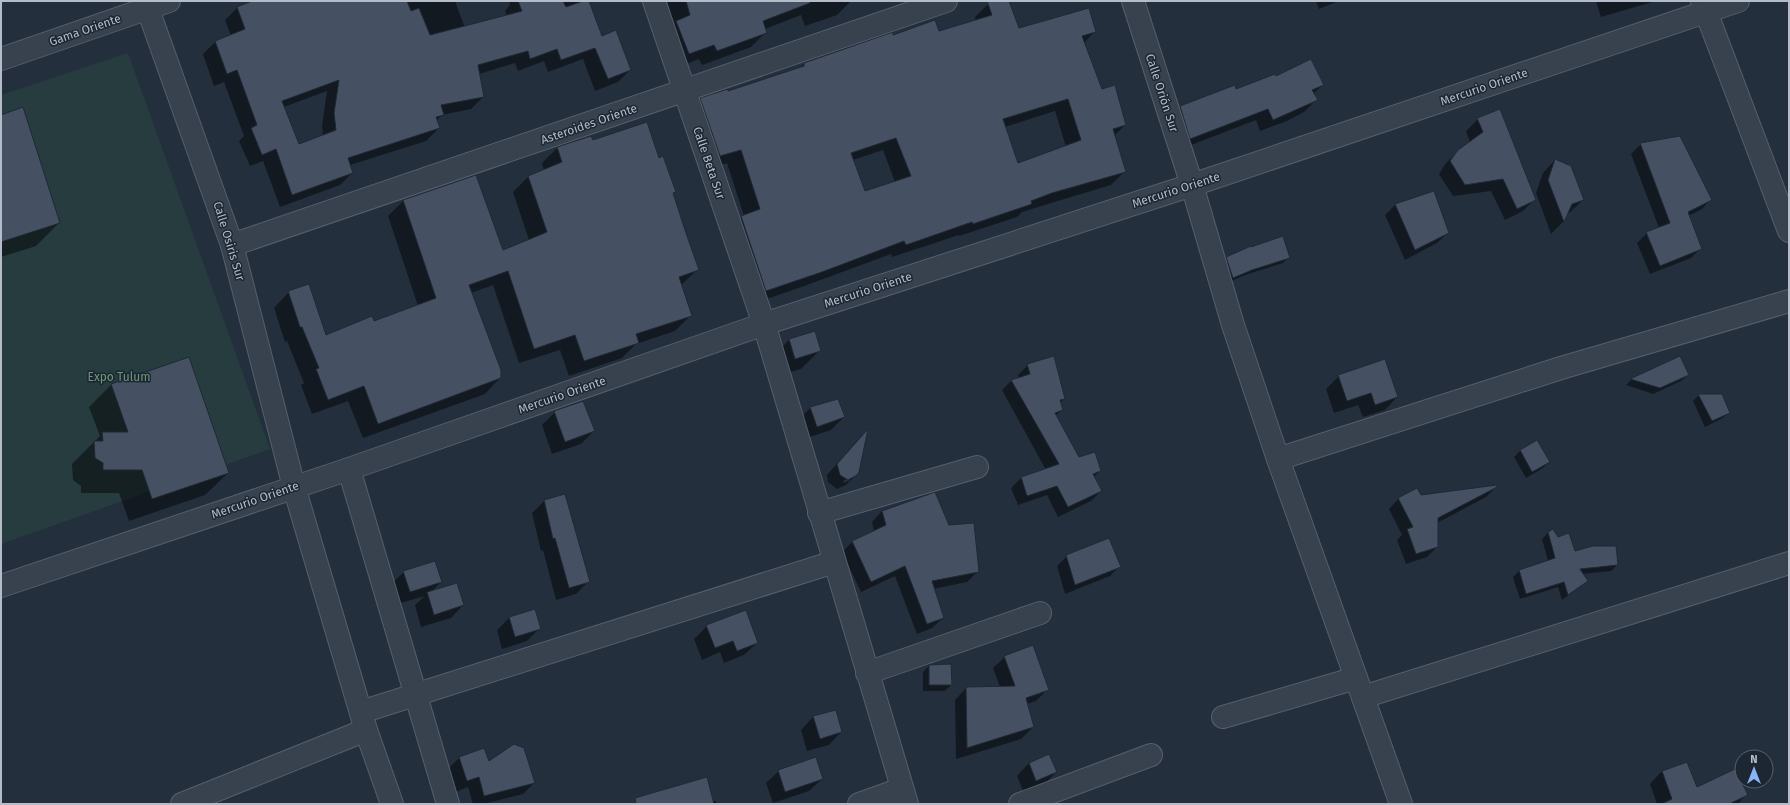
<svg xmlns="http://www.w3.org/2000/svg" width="1790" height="805" font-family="'Fira Sans',sans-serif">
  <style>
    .green { fill: #263c3f }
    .shadow { fill: #0007; fill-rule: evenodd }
    .building { fill: #455162; stroke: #1f2835; fill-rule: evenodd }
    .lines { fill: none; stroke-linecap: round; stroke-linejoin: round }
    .street-casing { stroke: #565f6c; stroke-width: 24 }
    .street { stroke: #38414e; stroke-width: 22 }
    .labels { text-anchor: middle; stroke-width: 3; stroke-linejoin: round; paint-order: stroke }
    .street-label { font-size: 12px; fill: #b4bcc9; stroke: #1d2633 }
    .park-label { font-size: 12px; fill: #6b9a76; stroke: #1d2633 }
  </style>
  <rect width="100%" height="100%" fill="#242f3e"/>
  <path class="green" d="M128 53 270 449 1 544V95Z"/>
  <g class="shadow">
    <path d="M255 1H455L465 28 507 16 505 11 510 5 509 1H587L601 37 630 70 618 82 595 91 583 59 548 72 544 61 518 71 515 63 479 74 483 97 471 109 442 115 436 121 439 128 426 141 350 165 352 173 340 185 280 207 263 161 250 166 239 141 244 136 224 82 214 86 203 54 215 42 231 36 225 20 237 8ZM327 91 322 126 323 136 299 145 284 107Z"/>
    <path d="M667 1H851L837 15 805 26 801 15 765 29 766 32 751 47 702 65 699 59 674 69 661 36 674 24Z"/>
    <path d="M995 1H1008L1018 29 1095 31 1084 43 1101 90 1125 125 1114 136 1125 171 1111 185 1038 207 1022 212 1017 217 959 236V235L892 257 891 254 807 285 753 304 728 231 744 216 727 163 707 169 687 112 701 99 728 92 798 69 804 64 893 36 938 32 976 21 975 17 988 4ZM1055 111 1066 147 1017 164 1005 127ZM883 150 895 182 864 193 853 160Z"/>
    <path d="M1316 1H1339L1319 9Z"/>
    <path d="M1596 1H1656L1601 17Z"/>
    <path d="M1323 85 1313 94 1316 100 1304 112 1287 121 1260 131 1256 120 1178 150 1168 119 1180 107 1236 90Z"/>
    <path d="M1 116 59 223 36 246 1 257Z"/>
    <path d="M1478 119 1535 199 1523 211 1505 220 1491 191 1453 196 1439 174 1446 163 1458 151 1470 142 1466 131Z"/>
    <path d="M590 137 592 142 659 159 674 192 673 194 698 269 680 286 690 316 675 331 636 344 622 358 569 376 560 350 519 363 493 285 471 293 500 378 485 394 363 438 348 401 312 414 301 385 304 383 287 341 285 342 274 308 289 292 325 336 373 322 418 306 388 216 403 201 476 176 503 251 529 240 513 192 528 177 544 170 542 163 557 148Z"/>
    <path d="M1641 144 1711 199 1702 209 1688 216 1701 248 1691 258 1650 274 1637 243 1647 233 1659 228 1631 154Z"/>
    <path d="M1555 160 1583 200 1570 212 1567 214 1563 222 1551 234 1536 193 1543 173Z"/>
    <path d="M1433 192 1448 233 1437 243 1405 260 1385 215 1395 205Z"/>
    <path d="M1289 257 1283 263 1245 275 1227 283 1220 264 1227 258Z"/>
    <path d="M790 339 819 351 801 369 777 376 771 358Z"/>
    <path d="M1679 357 1688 375 1681 381 1653 394 1626 385 1631 380Z"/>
    <path d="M1028 365 1064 399 1060 403 1062 410 1055 416 1078 459 1100 471 1094 477 1101 491 1091 501 1058 517 1047 495 1018 505 1011 488 1021 478 1046 470 1002 390 1012 380 1019 378 1018 375Z"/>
    <path d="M1339 376 1397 397 1385 410 1363 417 1358 405 1334 413 1326 389Z"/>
    <path d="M112 384 228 473 205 495 129 521 119 493H81V486L73 480 72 464 100 436 89 407Z"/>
    <path d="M1699 395 1729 412 1723 418 1705 427 1693 401Z"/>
    <path d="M810 408 844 417 831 430 804 439 798 421Z"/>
    <path d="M555 412 594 431 581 444 552 454 542 425Z"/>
    <path d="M858 440 856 475 846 485 837 489 828 482 827 475ZM850 477V480L844 483 843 481Z"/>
    <path d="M1537 441 1549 462 1543 468 1526 478 1514 457 1520 451Z"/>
    <path d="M1496 487 1486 497 1437 523V547L1427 557 1406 564 1397 540 1402 535 1389 509 1399 498Z"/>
    <path d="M544 501 589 581 576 594 556 600 543 550 541 551 532 513Z"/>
    <path d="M882 511 948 526 978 571 967 582 933 589 943 618 932 628 917 634 895 576 861 592 842 552 852 542 874 531 872 522Z"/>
    <path d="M1548 533 1558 538 1575 552 1617 565 1611 571 1582 574 1587 581 1562 600 1558 587 1520 599 1513 577 1519 571 1548 561 1542 539Z"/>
    <path d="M1067 556 1120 566 1110 576 1065 594 1057 566Z"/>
    <path d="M404 572 441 582 431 592 463 605 451 618 421 627 415 605 425 596 397 604 391 584Z"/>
    <path d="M534 610 540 628 527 641 502 649 497 630 509 618Z"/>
    <path d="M707 626 757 643 744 655 724 663 720 652 702 660 694 639Z"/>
    <path d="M1005 657 1048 689 1036 701 1027 704 1033 727 1021 739 956 759 955 700 966 688 1000 687 993 668Z"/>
    <path d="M929 666 951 685 945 691H923V672Z"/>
    <path d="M835 711 841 732 829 745 807 751 801 730 813 717Z"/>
    <path d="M483 750 488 763 534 783 523 794 483 804H473L468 787 456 792 448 769 459 758Z"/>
    <path d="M1029 763 1056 772 1044 785 1024 793 1017 776Z"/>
    <path d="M779 771 822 779 809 791 773 803 766 783Z"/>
    <path d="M1662 771 1696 789 1746 794 1738 804H1657L1650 784Z"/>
    <path d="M640 799 716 801 717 804H635Z"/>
  </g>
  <g class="building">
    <path d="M252 1H407L411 11 419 8 430 35 522 11 518 1H563L566 7 583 1H589L602 36 616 30 631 70 608 79 595 48 561 60 557 49 530 59 528 51 478 65 484 97 441 105 444 115 436 117 440 128 348 158 353 173 292 195 276 149 262 155 251 128 257 125 237 70 227 74 215 41 245 29 237 7ZM339 80 334 113 336 130 299 144 282 101Z"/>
    <path d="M686 1H810V3L763 21 767 33 717 51 714 45 689 54 676 21 690 15Z"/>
    <path d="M987 1H1009L1019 28 1089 8 1096 32 1082 36 1102 89 1115 85 1126 125 1113 129 1126 172 1052 193 1031 201 1032 204 973 224 972 222 906 245 904 241 822 272 766 291 741 216 760 209 741 150 720 156 700 98 728 89V91L804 66V63L893 32V35L935 20 939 31 992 15ZM1068 99 1081 140 1018 163 1003 119ZM896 138 911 176 865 191 851 153Z"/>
    <path d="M1311 59 1324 85 1312 90 1318 100 1273 120 1268 109 1190 139 1180 106 1235 85 1236 89 1275 74 1276 76Z"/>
    <path d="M23 107 60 223 1 242V115Z"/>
    <path d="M1500 109 1536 200 1517 209 1503 179 1465 185 1450 161 1458 150 1483 132 1477 118Z"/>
    <path d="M647 122 659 158 663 156 676 192 673 193 685 230 699 270 679 277 692 316 636 334 639 343 584 361 575 335 534 349 508 271 469 285 501 370V378L378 424 364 386 328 400 316 369 319 368 302 327H300L288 291 309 284 326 335 372 316 374 321 436 298 403 200 476 175 503 250 547 232 528 176 562 162 557 147 591 136 593 140Z"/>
    <path d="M1680 136 1712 200 1688 212 1702 249 1660 266 1646 232 1670 223 1640 143Z"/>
    <path d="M1555 159 1571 166 1584 200 1572 204 1564 222 1548 180Z"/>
    <path d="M1434 191 1449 233 1415 250 1395 204Z"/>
    <path d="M1283 236 1290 258 1252 270 1233 278 1226 257 1251 246V247Z"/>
    <path d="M815 331 821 351 795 359 789 339Z"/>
    <path d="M1054 356 1065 399 1060 400 1063 410 1055 413 1079 457 1095 452 1101 471 1093 474 1102 491 1068 507 1057 486 1027 496 1021 477 1059 464 1011 380 1030 374 1027 364Z"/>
    <path d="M1680 356 1689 375 1660 388 1630 379Z"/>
    <path d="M189 357 229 473 152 499 142 470H103V463L95 458 94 441H103L102 432H128L111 384Z"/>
    <path d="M1385 359 1398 397 1375 405 1371 393 1347 401 1338 375Z"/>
    <path d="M1698 394H1722L1730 413 1712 421Z"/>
    <path d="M838 399 845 417 817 427 810 407Z"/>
    <path d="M583 401 595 431 565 442 554 411Z"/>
    <path d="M868 429 859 472 857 475 848 480 840 475 837 464Z"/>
    <path d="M1537 440 1550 462 1532 472 1520 450Z"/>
    <path d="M1497 485V487L1438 518V547L1416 554 1407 529 1413 527 1398 498 1417 488 1421 495Z"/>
    <path d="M935 492 949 525 974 523 979 572 932 581 944 618 927 624 905 566 871 582 852 541 886 525 882 511Z"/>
    <path d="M565 494 590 582 569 588 555 538 553 539 544 500Z"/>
    <path d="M1553 529 1558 537 1569 533 1575 551 1593 546H1616L1618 565 1580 569 1588 581 1568 595 1564 582 1526 594 1519 570 1555 558 1548 532Z"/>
    <path d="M1109 538 1121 567 1075 585 1066 555Z"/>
    <path d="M435 561 442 582 410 592 403 571Z"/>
    <path d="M457 583 464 605 434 615 427 592Z"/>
    <path d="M535 609 541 629 515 637 509 617Z"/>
    <path d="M746 610 758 643 737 651 733 641 715 648 706 625Z"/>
    <path d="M1033 645 1049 690 1026 698 1034 727 967 748 966 687 1015 686 1004 656Z"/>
    <path d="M951 664 952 685H929V665Z"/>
    <path d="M836 710 842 732 820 739 813 716Z"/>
    <path d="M514 744 524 748 535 783 484 796 479 777 467 781 459 757 484 748 489 761Z"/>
    <path d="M1049 754 1057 772 1036 781 1029 763Z"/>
    <path d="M816 757 823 779 785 792 778 770Z"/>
    <path d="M1687 762 1697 787 1735 769 1748 795 1729 804H1661L1672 799 1662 771Z"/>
    <path d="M707 777 714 804H636L635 798Z"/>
  </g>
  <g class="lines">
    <defs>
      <g id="street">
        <path d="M145 1 232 245 294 487 366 730 392 804"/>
        <path d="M654 1 764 324 907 804"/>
        <path d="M1133 1 1192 185 1233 325 1278 459 1401 804"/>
        <path d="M1702 1 1789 231"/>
        <path d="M1 59 169 1"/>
        <path d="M232 245 946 1"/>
        <path d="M1278 459 1561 368 1789 301"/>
        <path d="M349 469 448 804"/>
        <path d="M819 513 977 467"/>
        <path d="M1 586 349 469 764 324 1192 185 1738 1"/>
        <path d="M867 673 1040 613"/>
        <path d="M1363 697 1789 563"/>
        <path d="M361 712 834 562"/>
        <path d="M1223 717 1356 678"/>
        <path d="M182 804 366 730"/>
        <path d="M859 804 901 789"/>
        <path d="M1020 804 1151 755"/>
      </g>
    </defs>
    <use href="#street" class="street-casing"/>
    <use href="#street" class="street"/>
  </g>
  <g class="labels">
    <g class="street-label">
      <text transform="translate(85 30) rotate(-19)" y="4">Gama Oriente</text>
      <text transform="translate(1484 87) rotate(-19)" y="4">Mercurio Oriente</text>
      <text transform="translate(1162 93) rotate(72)" y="4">Calle Orión Sur</text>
      <text transform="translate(589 124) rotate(-19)" y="4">Asteroides Oriente</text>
      <text transform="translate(709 163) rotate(71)" y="4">Calle Beta Sur</text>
      <text transform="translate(1176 190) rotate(-18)" y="4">Mercurio Oriente</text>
      <text transform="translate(229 241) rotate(73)" y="4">Calle Osiris Sur</text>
      <text transform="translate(868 290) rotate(-18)" y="4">Mercurio Oriente</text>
      <text transform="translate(562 395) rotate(-19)" y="4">Mercurio Oriente</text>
      <text transform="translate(255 500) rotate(-19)" y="4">Mercurio Oriente</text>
    </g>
    <g class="park-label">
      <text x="119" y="381">Expo Tulum</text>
    </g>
  </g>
  <rect width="1790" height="805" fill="none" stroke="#b4bcc9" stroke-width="4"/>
  <g transform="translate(1754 769)"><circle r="19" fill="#1d2633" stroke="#59626f"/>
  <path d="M0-3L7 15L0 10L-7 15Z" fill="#8ab4f8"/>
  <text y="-6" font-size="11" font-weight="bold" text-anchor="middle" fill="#b4bcc9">N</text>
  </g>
</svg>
